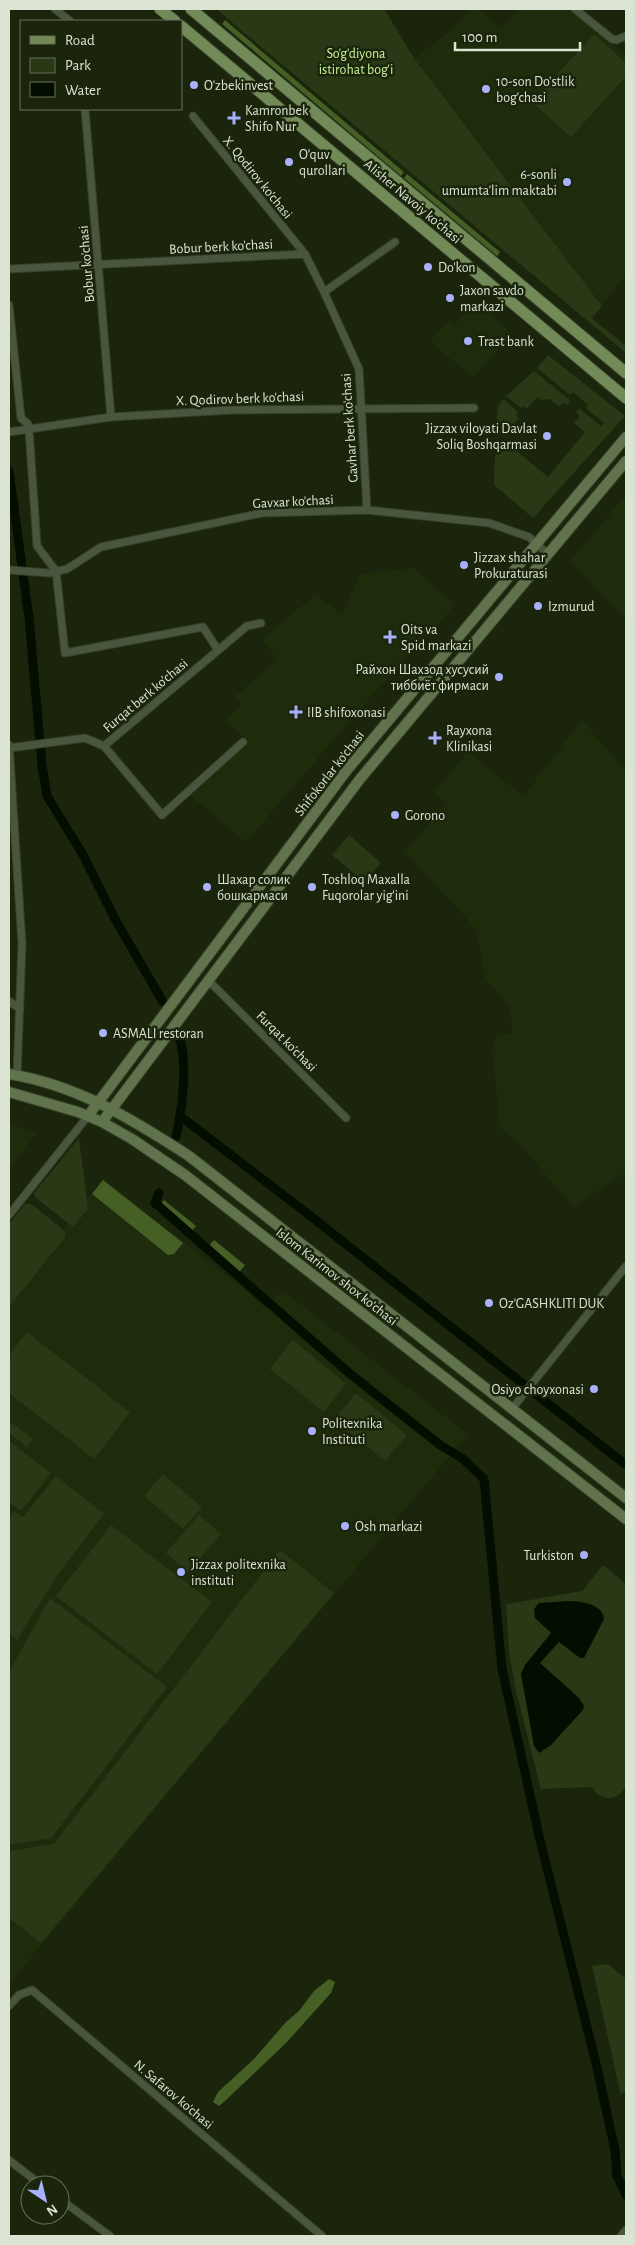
<svg xmlns="http://www.w3.org/2000/svg" width="635" height="2245" font-family="'Alegreya Sans',sans-serif">
  <style>
    .built { fill: #1e2c0c }
    .green { fill: #293815 }
    .forest { fill: #455f25 }
    .water { fill: #040e00 }
    .lines { fill: none; stroke-linecap: round; stroke-linejoin: round }
    .canal { stroke: #040e00; stroke-width: 9 }
    .minor-casing { stroke: #354028; stroke-width: 9 }
    .secondary-casing { stroke: #354028; stroke-width: 12 }
    .primary-casing { stroke: #354028; stroke-width: 13 }
    .minor { stroke: #49553d; stroke-width: 7 }
    .secondary { stroke: #60734c; stroke-width: 10 }
    .primary { stroke: #728a58; stroke-width: 11 }
    .poi-dot { fill: #a9b0fc; stroke: #1a250c; stroke-width: 2 }
    .labels { text-anchor: middle; stroke-width: 5; stroke-linejoin: round; paint-order: stroke }
    .park-label { font-size: 14px; fill: #c8f29b; stroke: #1a250c }
    .poi-label { font-size: 14px; fill: #dbe3d3; stroke: #1a250c; text-anchor: start }
    .street-label { font-size: 14px; fill: #dbe3d3; stroke: #1a250c }
  </style>
  <rect width="100%" height="100%" fill="#1a250c"/>
  <g class="built">
    <path d="M471 9H478L501 28 518 9H572L626 56V274L602 306 414 58 449 32Z"/>
    <path d="M476 301 513 334 473 378 430 341 449 320 455 325Z"/>
    <path d="M626 495V620L570 561Z"/>
    <path d="M414 568 455 605 370 698 246 842 190 796 248 741 226 721 242 704 235 696 278 659 261 640 316 594 342 615 360 574Z"/>
    <path d="M582 720 626 771V1172L574 1207 518 1143 500 1128 492 1046 497 1035 513 1033 509 1006 485 978 476 929 405 852 446 803 434 792 468 751 523 796Z"/>
    <path d="M9 1123 37 1133 9 1168Z"/>
    <path d="M103 1179 249 1293 266 1309 282 1290 468 1434 9 1984V1298Z"/>
  </g>
  <g class="green">
    <path d="M216 9H384L414 58 602 306 592 318 626 346V353Z"/>
    <path d="M594 34 626 63V76L571 137 532 102Z"/>
    <path d="M548 355 625 416 533 518 494 485 495 456 506 442 548 477 585 432 574 423 580 416 576 412 579 408 601 426 604 423 586 408 588 405 573 392 570 395 537 368Z"/>
    <path d="M534 371 571 401 567 405 563 402 559 406 549 399 541 400 537 397 527 409 523 406 521 408 506 396Z"/>
    <path d="M503 399 518 412 516 415 519 418 505 434 498 429C497 418 495 408 503 399Z"/>
    <path d="M349 835 381 863 364 882 332 855Z"/>
    <path d="M79 1138 88 1209 73 1227 36 1198 34 1193Z"/>
    <path d="M25 1204H31L65 1231 66 1236 9 1307V1224Z"/>
    <path d="M27 1332 130 1412 94 1459 9 1393V1356Z"/>
    <path d="M293 1340 346 1384 324 1412 270 1369Z"/>
    <path d="M356 1393 407 1435 385 1461 334 1420Z"/>
    <path d="M9 1421 33 1439 27 1447 9 1433Z"/>
    <path d="M9 1441 51 1473 21 1511 9 1502Z"/>
    <path d="M163 1474 202 1507 183 1529 144 1496Z"/>
    <path d="M56 1476 104 1514 58 1574 17 1640 9 1634V1517L14 1511 23 1517Z"/>
    <path d="M199 1515 221 1534 188 1572 166 1553Z"/>
    <path d="M111 1525 212 1602 157 1674 56 1596Z"/>
    <path d="M280 1550 334 1593 41 1943 9 1918V1851L54 1844Z"/>
    <path d="M603 1565 626 1584V1785C619 1802 600 1802 592 1787L541 1789 516 1691 509 1652 506 1604 582 1591Z"/>
    <path d="M50 1598 167 1687 51 1838 9 1845V1672Z"/>
    <path d="M608 1964 626 1979V2089L621 2096 592 1966Z"/>
  </g>
  <g class="forest">
    <path d="M225 20 404 172 401 176 222 24Z"/>
    <path d="M407 174 500 252 497 256 404 178Z"/>
    <path d="M103 1180 183 1243 174 1254 168 1255 92 1194Z"/>
    <path d="M164 1200 196 1226 188 1236 156 1210Z"/>
    <path d="M214 1240 245 1265 237 1275 205 1250Z"/>
    <path d="M329 1979 335 1982 331 1993 286 2043 225 2101 219 2106 213 2102 218 2092 254 2059 286 2022 299 2011 314 1991Z"/>
  </g>
  <path class="water" d="M569 1601C581 1601 603 1604 604 1619L584 1658H580L559 1642 540 1663 579 1698 584 1706 583 1710 551 1745 539 1753 534 1746 521 1674 525 1665 551 1633 535 1618 534 1609 539 1603Z"/>
  <g class="lines">
    <g class="canal">
      <path d="M9 471 29 618 42 765 47 796 82 853 115 919 163 1002"/>
      <path d="M180 1116 299 1207 626 1465"/>
      <path d="M176 1137C182 1108 188 1064 179 1036"/>
      <path d="M159 1193 155 1203 349 1373 440 1445 462 1458 484 1479 502 1669 540 1840 595 2059 615 2150 617 2176 626 2195"/>
    </g>
    <defs>
      <g id="minor">
        <path d="M55 9 70 21"/>
        <path d="M575 9 612 39 616 40 626 36"/>
        <path d="M85 109 111 417"/>
        <path d="M193 116 305 254"/>
        <path d="M9 269 305 254 324 292 395 242"/>
        <path d="M324 292 359 369 367 510"/>
        <path d="M9 305 21 418 28 424 29 429 37 546 56 571 65 653 203 627 218 650"/>
        <path d="M9 432 111 417 232 410 474 408"/>
        <path d="M9 570 49 573 67 569 101 547 262 513 367 510 489 523 529 537 549 555"/>
        <path d="M9 745 22 944 17 1076"/>
        <path d="M104 746 247 626 261 623"/>
        <path d="M9 748 85 738 104 746 162 815 243 742"/>
        <path d="M209 981 346 1118"/>
        <path d="M9 1001 20 1009"/>
        <path d="M9 1215 88 1116"/>
        <path d="M511 1410 626 1266"/>
        <path d="M9 2006 19 1995 32 1990 322 2236"/>
        <path d="M9 2160 41 2185"/>
        <path d="M60 2199 110 2236"/>
        <path d="M621 2236 626 2230"/>
      </g>
      <g id="secondary">
        <path d="M9 1074C77 1085 132 1119 189 1156L626 1498"/>
        <path d="M9 1092 78 1112 102 1122 132 1139 185 1175 626 1519"/>
        <path d="M88 1116 347 770 626 437"/>
        <path d="M102 1122 360 779 626 461"/>
      </g>
      <g id="primary">
        <path d="M160 9 175 21"/>
        <path d="M191 9 626 373"/>
        <path d="M181 26 626 398"/>
      </g>
    </defs>
    <use href="#minor" class="minor-casing"/>
    <use href="#secondary" class="secondary-casing"/>
    <use href="#primary" class="primary-casing"/>
    <use href="#minor" class="minor"/>
    <use href="#secondary" class="secondary"/>
    <use href="#primary" class="primary"/>
  </g>
  <g class="poi-dot">
    <circle cx="194" cy="85" r="5"/>
    <circle cx="486" cy="89" r="5"/>
    <path d="M231.5 110.5h5v5h5v5h-5v5h-5v-5h-5v-5h5z"/>
    <circle cx="289" cy="162" r="5"/>
    <circle cx="567" cy="182" r="5"/>
    <circle cx="428" cy="267" r="5"/>
    <circle cx="450" cy="298" r="5"/>
    <circle cx="468" cy="341" r="5"/>
    <circle cx="547" cy="436" r="5"/>
    <circle cx="464" cy="565" r="5"/>
    <circle cx="538" cy="606" r="5"/>
    <path d="M387.5 629.5h5v5h5v5h-5v5h-5v-5h-5v-5h5z"/>
    <circle cx="499" cy="677" r="5"/>
    <path d="M293.5 704.5h5v5h5v5h-5v5h-5v-5h-5v-5h5z"/>
    <path d="M432.5 730.5h5v5h5v5h-5v5h-5v-5h-5v-5h5z"/>
    <circle cx="395" cy="815" r="5"/>
    <circle cx="207" cy="887" r="5"/>
    <circle cx="312" cy="887" r="5"/>
    <circle cx="103" cy="1033" r="5"/>
    <circle cx="489" cy="1303" r="5"/>
    <circle cx="594" cy="1389" r="5"/>
    <circle cx="312" cy="1431" r="5"/>
    <circle cx="345" cy="1526" r="5"/>
    <circle cx="584" cy="1555" r="5"/>
    <circle cx="181" cy="1572" r="5"/>
  </g>
  <g class="labels">
    <g class="park-label">
      <text x="356" y="58">So'g'diyona<tspan x="356" dy="16">istirohat bog'i</tspan></text>
    </g>
    <g class="poi-label">
      <text x="496" y="86">10-son Do'stlik<tspan x="496" dy="16">bog'chasi</tspan></text>
      <text x="204" y="90">O'zbekinvest</text>
      <text x="245" y="115">Kamronbek<tspan x="245" dy="16">Shifo Nur</tspan></text>
      <text x="299" y="159">O’quv<tspan x="299" dy="16">qurollari</tspan></text>
      <text x="557" y="179" text-anchor="end">6-sonli<tspan x="557" dy="16">umumta'lim maktabi</tspan></text>
      <text x="438" y="272">Do'kon</text>
      <text x="460" y="295">Jaxon savdo<tspan x="460" dy="16">markazi</tspan></text>
      <text x="478" y="346">Trast bank</text>
      <text x="537" y="433" text-anchor="end">Jizzax viloyati Davlat<tspan x="537" dy="16">Soliq Boshqarmasi</tspan></text>
      <text x="474" y="562">Jizzax shahar<tspan x="474" dy="16">Prokuraturasi</tspan></text>
      <text x="548" y="611">Izmurud</text>
      <text x="401" y="634">Oits va<tspan x="401" dy="16">Spid markazi</tspan></text>
      <text x="489" y="674" text-anchor="end">Райхон Шахзод хусусий<tspan x="489" dy="16">тиббиёт фирмаси</tspan></text>
      <text x="307" y="717">IIB shifoxonasi</text>
      <text x="446" y="735">Rayxona<tspan x="446" dy="16">Klinikasi</tspan></text>
      <text x="405" y="820">Gorono</text>
      <text x="217" y="884">Шахар солик<tspan x="217" dy="16">бошкармаси</tspan></text>
      <text x="322" y="884">Toshloq Maxalla<tspan x="322" dy="16">Fuqorolar yig'ini</tspan></text>
      <text x="113" y="1038">ASMALI restoran</text>
      <text x="499" y="1308">Oz'GASHKLITI DUK</text>
      <text x="584" y="1394" text-anchor="end">Osiyo choyxonasi</text>
      <text x="322" y="1428">Politexnika<tspan x="322" dy="16">Instituti</tspan></text>
      <text x="355" y="1531">Osh markazi</text>
      <text x="574" y="1560" text-anchor="end">Turkiston</text>
      <text x="191" y="1569">Jizzax politexnika<tspan x="191" dy="16">instituti</tspan></text>
    </g>
    <g class="street-label">
      <text transform="translate(258 177) rotate(51)" y="5">X. Qodirov ko'chasi</text>
      <text transform="translate(413 201) rotate(40)" y="5">Alisher Navoiy ko'chasi</text>
      <text transform="translate(221 246) rotate(-3)" y="5">Bobur berk ko'chasi</text>
      <text transform="translate(86 264) rotate(-95)" y="5">Bobur ko'chasi</text>
      <text transform="translate(240 398) rotate(-2)" y="5">X. Qodirov berk ko'chasi</text>
      <text transform="translate(349 428) rotate(-94)" y="5">Gavhar berk ko'chasi</text>
      <text transform="translate(293 501) rotate(-3)" y="5">Gavxar ko'chasi</text>
      <text transform="translate(145 695) rotate(-40)" y="5">Furqat berk ko'chasi</text>
      <text transform="translate(329 773) rotate(-52)" y="5">Shifokorlar ko'chasi</text>
      <text transform="translate(287 1041) rotate(45)" y="5">Furqat ko'chasi</text>
      <text transform="translate(337 1276) rotate(38)" y="5">Islom Karimov shox ko'chasi</text>
      <text transform="translate(174 2094) rotate(40)" y="5">N. Safarov ko'chasi</text>
    </g>
  </g>
  <rect width="635" height="2245" fill="none" stroke="#dbe3d3" stroke-width="20"/>
  <rect x="20" y="20" width="162" height="90" fill="#1a250c" stroke="#67715c"/>
  <rect x="30" y="36" width="25" height="8" fill="#728a58" stroke="#67715c"/>
  <text x="65" y="45" font-size="15" fill="#dbe3d3">Road</text>
  <rect x="30" y="58" width="25" height="15" fill="#293815" stroke="#67715c"/>
  <text x="65" y="70" font-size="15" fill="#dbe3d3">Park</text>
  <rect x="30" y="82" width="25" height="15" fill="#040e00" stroke="#67715c"/>
  <text x="65" y="95" font-size="15" fill="#dbe3d3">Water</text>
  <g transform="translate(45 2200) rotate(145)"><circle r="24" fill="#1a250c" stroke="#67715c"/>
  <path d="M0-4L9 19L0 12L-9 19Z" fill="#a9b0fc"/>
  <text y="-8" font-size="14" font-weight="bold" text-anchor="middle" fill="#dbe3d3">N</text>
  </g>
  <path d="M455 42v8h125v-8" fill="none" stroke="#dbe3d3" stroke-width="2.5"/>
  <text x="462" y="42" font-size="15" fill="#dbe3d3" stroke="#1a250c" stroke-width="4" paint-order="stroke">100 m</text>
</svg>
